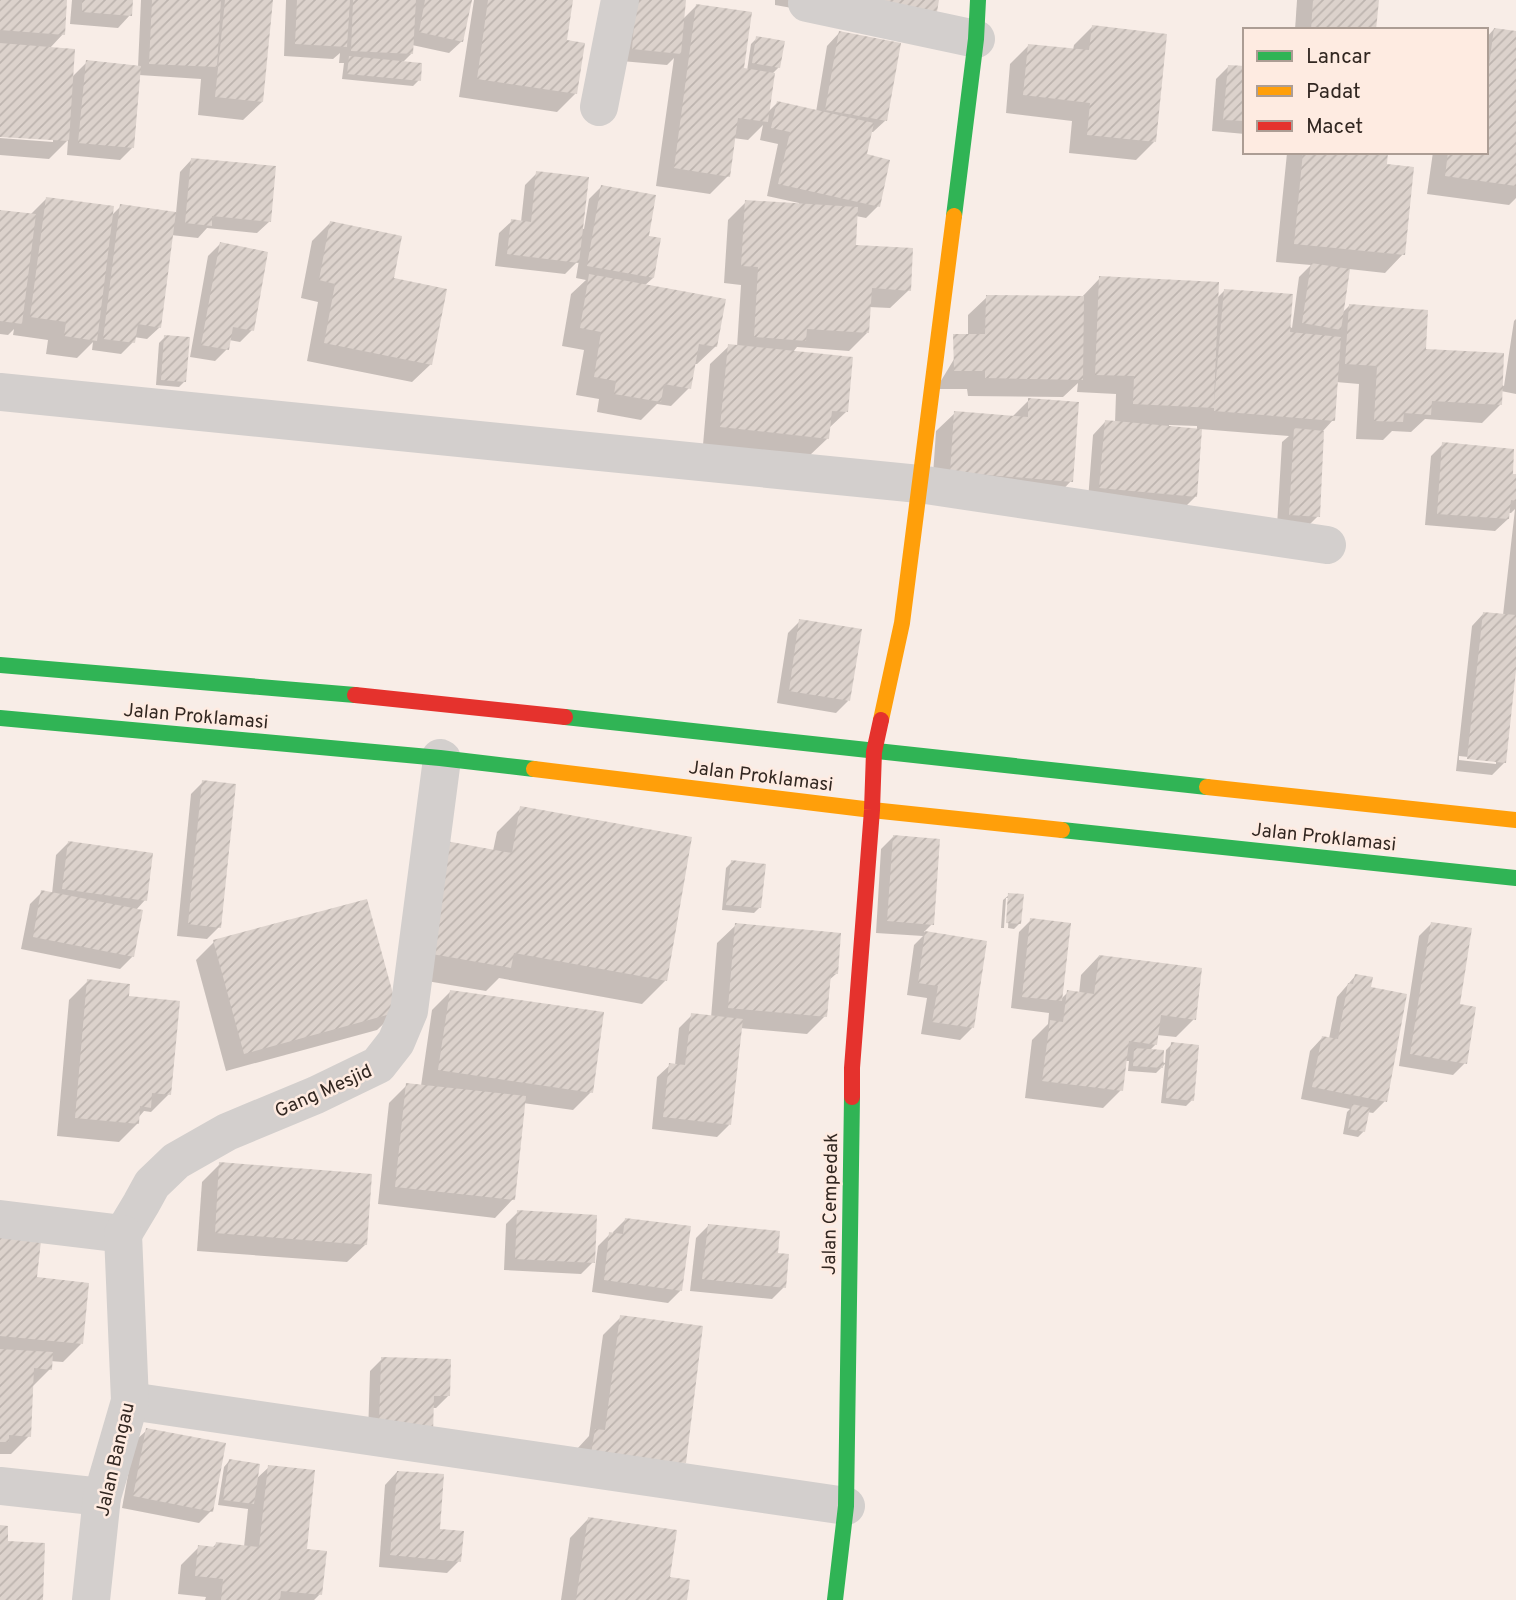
<svg xmlns="http://www.w3.org/2000/svg" width="1516" height="1600" font-family="Overpass,sans-serif">
  <style>
    .shadow { fill: #0003; fill-rule: evenodd }
    .building { fill: url(#building-hatch) }
    .lines { fill: none; stroke-linecap: round; stroke-linejoin: round }
    .street { stroke: #d3cfcd; stroke-width: 38 }
    .fast { stroke: #30b455; stroke-width: 16 }
    .slow { stroke: #ff9f0a; stroke-width: 16 }
    .jam { stroke: #e5322d; stroke-width: 16 }
    .labels { text-anchor: middle; stroke-width: 5; stroke-linejoin: round; paint-order: stroke }
    .street-label { font-size: 19px; fill: #322721; stroke: #feebe1 }
  </style>
  <defs>
    <pattern id="building-hatch" width="6" height="6" patternUnits="userSpaceOnUse" patternTransform="scale(1.75)"><rect width="6" height="6" fill="#dcd2cc"/><path d="M-1 1l2-2M0 6l6-6M5 7l2-2" fill="none" stroke="#bdb4af"/></pattern>
  </defs>
  <rect width="100%" height="100%" fill="#f8ede7"/>
  <g class="shadow">
    <path d="M0 0H65L63 34 49 49 72 77 87 62 138 67 141 0H272L262 102 243 120 198 115 201 79 139 75 132 148 120 160 67 155 68 140 49 159 0 155V138L53 142V138L0 135Z"/>
    <path d="M72 0H131L130 15 118 28 70 24Z"/>
    <path d="M286 0H470L462 41 449 53 412 45V53L402 63 419 80 413 86 342 79 344 63H339L340 53 333 59 284 56Z"/>
    <path d="M474 0H571L565 41 576 93 557 112 459 97Z"/>
    <path d="M626 0H684L682 20 697 5 742 70 747 71 751 44 757 38 779 67 773 73 767 113 777 103 816 112 827 46 839 33 886 120 873 132H870L864 155 878 206 866 218 856 216 855 246 909 290 890 308 869 307 868 332 849 351 797 347 793 352 846 412 828 429V438L809 456 703 445 710 364 729 346 737 347 741 285 724 283 728 220 746 202 799 205V203L767 196 778 144 760 140 763 125 748 140 733 138 728 176 710 194 656 186 674 58 667 65 621 61Z"/>
    <path d="M775 0H938L917 30 775 5Z"/>
    <path d="M1297 0H1377L1375 30H1295Z"/>
    <path d="M1092 27 1154 142 1136 160 1069 153 1072 121 1006 113 1010 64 1029 45 1073 50 1074 45Z"/>
    <path d="M1494 29 1516 32V198L1509 205 1427 194 1433 152H1486V38Z"/>
    <path d="M1228 67 1245 68V134L1212 131 1216 79Z"/>
    <path d="M1386 152 1385 166 1403 254 1385 273 1349 269 1342 313 1349 306 1425 350 1504 386 1514 321 1516 319V394L1501 391 1500 405 1482 423 1425 419 1411 432 1392 431 1383 440 1356 439 1359 384 1336 382 1333 420 1323 431 1318 516 1306 528 1277 526 1282 442 1289 436 1200 429 1195 497 1183 509 1088 500 1093 435 1105 422 1115 423 1116 394 1077 392 1078 383 1063 397 968 396 967 389H936L968 336V315L987 297H1082L1100 278 1217 298 1224 291 1292 328 1299 277 1311 265 1276 262 1287 153ZM1169 425 1197 426V430L1169 428Z"/>
    <path d="M192 159 270 221 257 233 207 228 198 238 171 235 160 327 147 339 134 337 133 342 121 354 92 350 93 342 77 358 46 354 48 340 13 335 14 329 8 335 0 334V211L30 215 46 199 111 216 121 206 176 213 180 172Z"/>
    <path d="M537 173 581 228 584 229 589 199 601 187 647 237 653 278 644 286 716 346 697 364H694L689 388 671 406 657 404 641 420 597 412 599 399 576 395 584 350 562 346 571 294 586 280 576 278 579 260 565 274 495 266 499 233 512 221 521 222 525 185Z"/>
    <path d="M330 223 431 364 412 382 307 361 318 302 301 298 312 241Z"/>
    <path d="M220 244 252 330 240 342 229 340 227 349 215 361 190 357 208 256Z"/>
    <path d="M165 337 185 381 179 387 156 385 159 343Z"/>
    <path d="M1029 400 1071 481 1053 500 932 490 936 431 955 413 1012 417Z"/>
    <path d="M1443 444 1516 476V653L1504 763 1492 775 1456 771 1472 626 1484 613 1503 615 1515 509 1511 513H1508V519L1495 531 1425 525 1431 456ZM1459 756 1496 760V764L1459 760Z"/>
    <path d="M800 621 848 701 836 713 777 703 788 633Z"/>
    <path d="M203 782 219 927 207 939 177 936 191 794Z"/>
    <path d="M521 808 666 980 642 1004 499 978 486 991 403 977 493 851 497 832Z"/>
    <path d="M893 837 932 924 924 932 985 942 972 1028 960 1040 921 1034 927 998 907 995 914 945 923 936 876 933 881 849Z"/>
    <path d="M68 843 145 900 136 910 133 956 120 969 21 949 30 904 42 892 52 894 56 855Z"/>
    <path d="M732 862 760 907 754 913 722 910 726 868Z"/>
    <path d="M1009 895 1020 923 1014 929 1008 928 1010 898H1006L1004 928H1001L1003 900Z"/>
    <path d="M1031 920 1061 999 1068 992 1079 994 1081 975 1099 956 1194 1019 1176 1037 1157 1035 1156 1044 1149 1051 1162 1062 1165 1063 1166 1050 1172 1044 1192 1100 1186 1106 1161 1103 1165 1064 1156 1073 1128 1071 1129 1061H1126L1121 1090 1103 1108 1025 1098 1032 1040 1048 1024 1049 1013 1011 1008 1019 932Z"/>
    <path d="M1431 924 1458 1005 1465 1063 1453 1075 1399 1066 1419 936Z"/>
    <path d="M736 925 836 974 828 981 825 1016 807 1034 740 1028 729 1125 717 1137 652 1129 657 1077 670 1065H675L679 1028 692 1015 711 1018 717 943Z"/>
    <path d="M214 942 396 1012 377 1030 226 1071 196 960Z"/>
    <path d="M1356 975 1369 988 1385 1101 1373 1113 1367 1112 1364 1131 1358 1137 1343 1134 1347 1112 1350 1109 1301 1099 1310 1051 1322 1038 1329 1039 1337 997Z"/>
    <path d="M88 981 127 997 169 1094 151 1112 144 1111 138 1118 137 1124 119 1142 57 1136 69 1000Z"/>
    <path d="M451 991 591 1092 573 1110 523 1103 513 1199 495 1218 378 1204 389 1103 407 1085 421 1086 432 1010Z"/>
    <path d="M220 1164 366 1244 347 1262 197 1251 202 1182Z"/>
    <path d="M518 1212 593 1260H595L581 1274 504 1270 506 1224Z"/>
    <path d="M625 1220 681 1290 668 1303 592 1292 598 1246 610 1234H613V1232Z"/>
    <path d="M708 1226 776 1255 784 1287 772 1299 690 1291 696 1238Z"/>
    <path d="M0 1239 35 1278 81 1344 63 1362 50 1361V1369L31 1388 29 1436 11 1454H0Z"/>
    <path d="M621 1317 684 1462 577 1449 589 1436 603 1335Z"/>
    <path d="M382 1359 448 1396 436 1408H432L368 1435 370 1371Z"/>
    <path d="M147 1430 211 1511 199 1523 122 1508 134 1442Z"/>
    <path d="M229 1461 256 1479 269 1467 305 1550 320 1594 314 1600H205L206 1597 178 1594 181 1565 199 1547 212 1548 216 1544 244 1547 248 1509 218 1505 224 1467Z"/>
    <path d="M397 1472 459 1561 447 1573 379 1567 385 1485Z"/>
    <path d="M588 1519 668 1578 685 1600H561L570 1538Z"/>
  </g>
  <g class="building">
    <path d="M0 0H67L65 35 0 30Z"/>
    <path d="M82 0H133L132 16 82 12Z"/>
    <path d="M152 0H221L217 67 149 64Z"/>
    <path d="M225 0H273L263 102 215 97Z"/>
    <path d="M297 0H350L347 47 295 44Z"/>
    <path d="M353 0H416L413 54 351 51Z"/>
    <path d="M425 0H472L463 42 419 32Z"/>
    <path d="M488 0H573L567 40 585 43 577 94 477 79Z"/>
    <path d="M636 0H686L681 54 632 49Z"/>
    <path d="M873 0H939L937 12Z"/>
    <path d="M1313 0H1379L1376 30H1311Z"/>
    <path d="M696 4 752 12 744 68 775 73 768 122 738 118 730 177 674 168Z"/>
    <path d="M1092 25 1167 34 1156 142 1087 135 1090 103 1023 95 1028 44 1089 50Z"/>
    <path d="M1494 28 1516 31V186L1445 176 1448 152H1486V88Z"/>
    <path d="M839 31 901 43 887 121 825 110Z"/>
    <path d="M756 36 785 41 780 68 752 63Z"/>
    <path d="M0 43 75 49 69 141 0 137Z"/>
    <path d="M349 56 422 63 421 81 347 74Z"/>
    <path d="M86 60 141 66 134 148 78 143Z"/>
    <path d="M1228 65 1245 66V121L1223 120Z"/>
    <path d="M777 101 874 123 867 154 890 160 880 207 778 184 790 132 771 128Z"/>
    <path d="M1303 152H1388L1387 164 1414 167 1405 255 1294 244Z"/>
    <path d="M191 158 276 166 271 222 212 216V226L185 223Z"/>
    <path d="M536 171 589 177 579 263 507 254 511 219 531 222Z"/>
    <path d="M601 185 656 195 649 236 661 238 654 278 587 266Z"/>
    <path d="M46 197 114 206 97 341 64 336 66 322 30 317Z"/>
    <path d="M745 200 858 207 856 245 913 248 911 291 872 288 869 333 807 329 806 341 754 337 758 267 741 266Z"/>
    <path d="M120 204 176 212 161 328 138 324 135 343 103 339Z"/>
    <path d="M0 210 36 214 22 324 0 321Z"/>
    <path d="M330 221 402 236 394 278 447 289 432 365 324 343 335 284 319 280Z"/>
    <path d="M220 242 268 252 254 331 233 327 229 350 201 345Z"/>
    <path d="M1311 263 1350 269 1341 330 1302 323Z"/>
    <path d="M589 274 726 299 717 347 699 344 691 389 664 384 661 402 614 394 616 381 594 377 601 332 580 328Z"/>
    <path d="M1099 276 1219 282 1214 401 1224 289 1293 294 1290 332 1341 337 1335 421 1214 411V408L1133 404 1134 376 1095 375Z"/>
    <path d="M986 295 1084 296 1083 380 985 378V371H954L953 334H985Z"/>
    <path d="M1349 304 1428 310 1426 349 1504 353 1502 405 1432 401 1431 415 1404 413 1403 422 1374 421 1377 366 1345 364Z"/>
    <path d="M164 335 190 337 186 382 161 380Z"/>
    <path d="M728 344 853 357 848 412 832 411 829 439 720 427Z"/>
    <path d="M1028 398 1079 402 1073 482 950 472 954 411 1028 417Z"/>
    <path d="M1105 420 1202 429 1197 497 1099 488Z"/>
    <path d="M1294 428 1324 431 1320 517 1289 515Z"/>
    <path d="M1442 442 1514 449 1513 474H1516V501L1511 500 1509 519 1437 514Z"/>
    <path d="M1483 612 1516 615V670L1506 763 1467 759Z"/>
    <path d="M799 619 862 629 850 701 789 691Z"/>
    <path d="M202 780 236 784 221 928 188 924Z"/>
    <path d="M520 806 692 837 667 981 514 953 511 968 426 953 446 841 512 853Z"/>
    <path d="M893 835 940 839 934 925 887 921Z"/>
    <path d="M68 841 153 853 147 901 62 889Z"/>
    <path d="M731 860 766 864 761 908 726 905Z"/>
    <path d="M41 890 143 910 134 957 33 937Z"/>
    <path d="M1008 893 1024 894 1021 924 1006 923Z"/>
    <path d="M367 899 398 1012 244 1054 213 940Z"/>
    <path d="M1030 918 1071 923 1062 1001 1022 997Z"/>
    <path d="M1431 922 1472 928 1460 1004 1476 1007 1467 1064 1410 1054Z"/>
    <path d="M735 923 841 933 838 974H831L827 1017 728 1008Z"/>
    <path d="M925 931 987 941 974 1028 932 1022 938 986 918 983Z"/>
    <path d="M1099 955 1202 968 1196 1020 1161 1015 1157 1045 1129 1041 1123 1091 1042 1081 1050 1020 1063 1022 1067 990 1094 994Z"/>
    <path d="M1355 974 1373 977 1371 987 1407 994 1387 1102 1312 1087 1322 1036 1338 1039 1348 983 1353 984Z"/>
    <path d="M87 979 130 984 129 996 180 1001 171 1095 152 1093 151 1108 140 1106 139 1124 75 1118Z"/>
    <path d="M450 990 604 1012 593 1093 438 1070Z"/>
    <path d="M691 1013 743 1019 731 1125 663 1117 669 1063 685 1065Z"/>
    <path d="M1171 1042 1199 1045 1194 1101 1166 1098Z"/>
    <path d="M1134 1048 1164 1050 1163 1068 1133 1066Z"/>
    <path d="M406 1083 526 1096 515 1200 395 1187Z"/>
    <path d="M1352 1104 1370 1108 1365 1132 1348 1129Z"/>
    <path d="M219 1162 372 1174 367 1245 215 1233Z"/>
    <path d="M517 1210 597 1215 595 1263 515 1259Z"/>
    <path d="M625 1218 691 1226 682 1291 604 1280 609 1232 623 1234Z"/>
    <path d="M708 1224 780 1231 778 1253 789 1254 786 1288 702 1279Z"/>
    <path d="M0 1237 41 1241 37 1277 89 1283 83 1344 0 1336Z"/>
    <path d="M620 1315 703 1326 686 1463 590 1460 595 1429 605 1430Z"/>
    <path d="M0 1349 53 1352 52 1370 34 1368 31 1437 9 1435V1442H0Z"/>
    <path d="M381 1357 451 1359 450 1396H434L433 1435 379 1424Z"/>
    <path d="M146 1428 226 1443 213 1512 133 1496Z"/>
    <path d="M229 1459 260 1464 254 1504 223 1500Z"/>
    <path d="M268 1465 315 1470 307 1549 327 1551 322 1595 281 1591 280 1600H221L223 1579 195 1576 198 1545 215 1547 216 1542 259 1547Z"/>
    <path d="M397 1471 444 1474 440 1529 464 1531 461 1562 390 1555Z"/>
    <path d="M588 1517 677 1530 670 1577 690 1580 687 1600H576Z"/>
    <path d="M0 1525 8 1526V1541L45 1543 43 1600H0Z"/>
  </g>
  <g class="lines">
    <g class="street">
      <path d="M807 3 976 39"/>
      <path d="M599 107 620 0"/>
      <path d="M0 392 919 484 1327 545"/>
      <path d="M0 1219 123 1234"/>
      <path d="M123 1234 141 1204 152 1184 176 1161 227 1132 316 1095 378 1065 396 1042 409 1011 442 759 440 758"/>
      <path d="M130 1401 846 1506"/>
      <path d="M0 1486 102 1497"/>
      <path d="M91 1600 102 1497 130 1401 123 1234"/>
    </g>
    <g class="fast">
      <path d="M954 216 976 39 978 0"/>
      <path d="M0 665 355 695"/>
      <path d="M565 717 1207 787"/>
      <path d="M0 718 440 758 534 769"/>
      <path d="M1062 830 1516 878"/>
      <path d="M835 1600 846 1506 852 1097"/>
    </g>
    <g class="slow">
      <path d="M881 720 902 623 954 216"/>
      <path d="M534 769 872 810 1062 830"/>
      <path d="M1207 787 1516 820"/>
    </g>
    <g class="jam">
      <path d="M355 695 565 717"/>
      <path d="M852 1097V1068L872 810 874 752 881 720"/>
    </g>
  </g>
  <g class="labels">
    <g class="street-label">
      <text transform="translate(196 715) rotate(5)" y="7">Jalan Proklamasi</text>
      <text transform="translate(761 775) rotate(7)" y="7">Jalan Proklamasi</text>
      <text transform="translate(1324 836) rotate(6)" y="7">Jalan Proklamasi</text>
      <text transform="translate(323 1090) rotate(-24)" y="7">Gang Mesjid</text>
      <text transform="translate(829 1204) rotate(-89)" y="7">Jalan Cempedak</text>
      <text transform="translate(114 1459) rotate(-77)" y="7">Jalan Bangau</text>
    </g>
  </g>
  <rect x="1243" y="28" width="245" height="126" fill="#feebe1" stroke="#ac9d94" stroke-width="2"/>
  <rect x="1257" y="51" width="35" height="10" fill="#30b455" stroke="#ac9d94" stroke-width="2"/>
  <text x="1306" y="63" font-size="21" fill="#322721">Lancar</text>
  <rect x="1257" y="86" width="35" height="10" fill="#ff9f0a" stroke="#ac9d94" stroke-width="2"/>
  <text x="1306" y="98" font-size="21" fill="#322721">Padat</text>
  <rect x="1257" y="121" width="35" height="10" fill="#e5322d" stroke="#ac9d94" stroke-width="2"/>
  <text x="1306" y="133" font-size="21" fill="#322721">Macet</text>
</svg>
